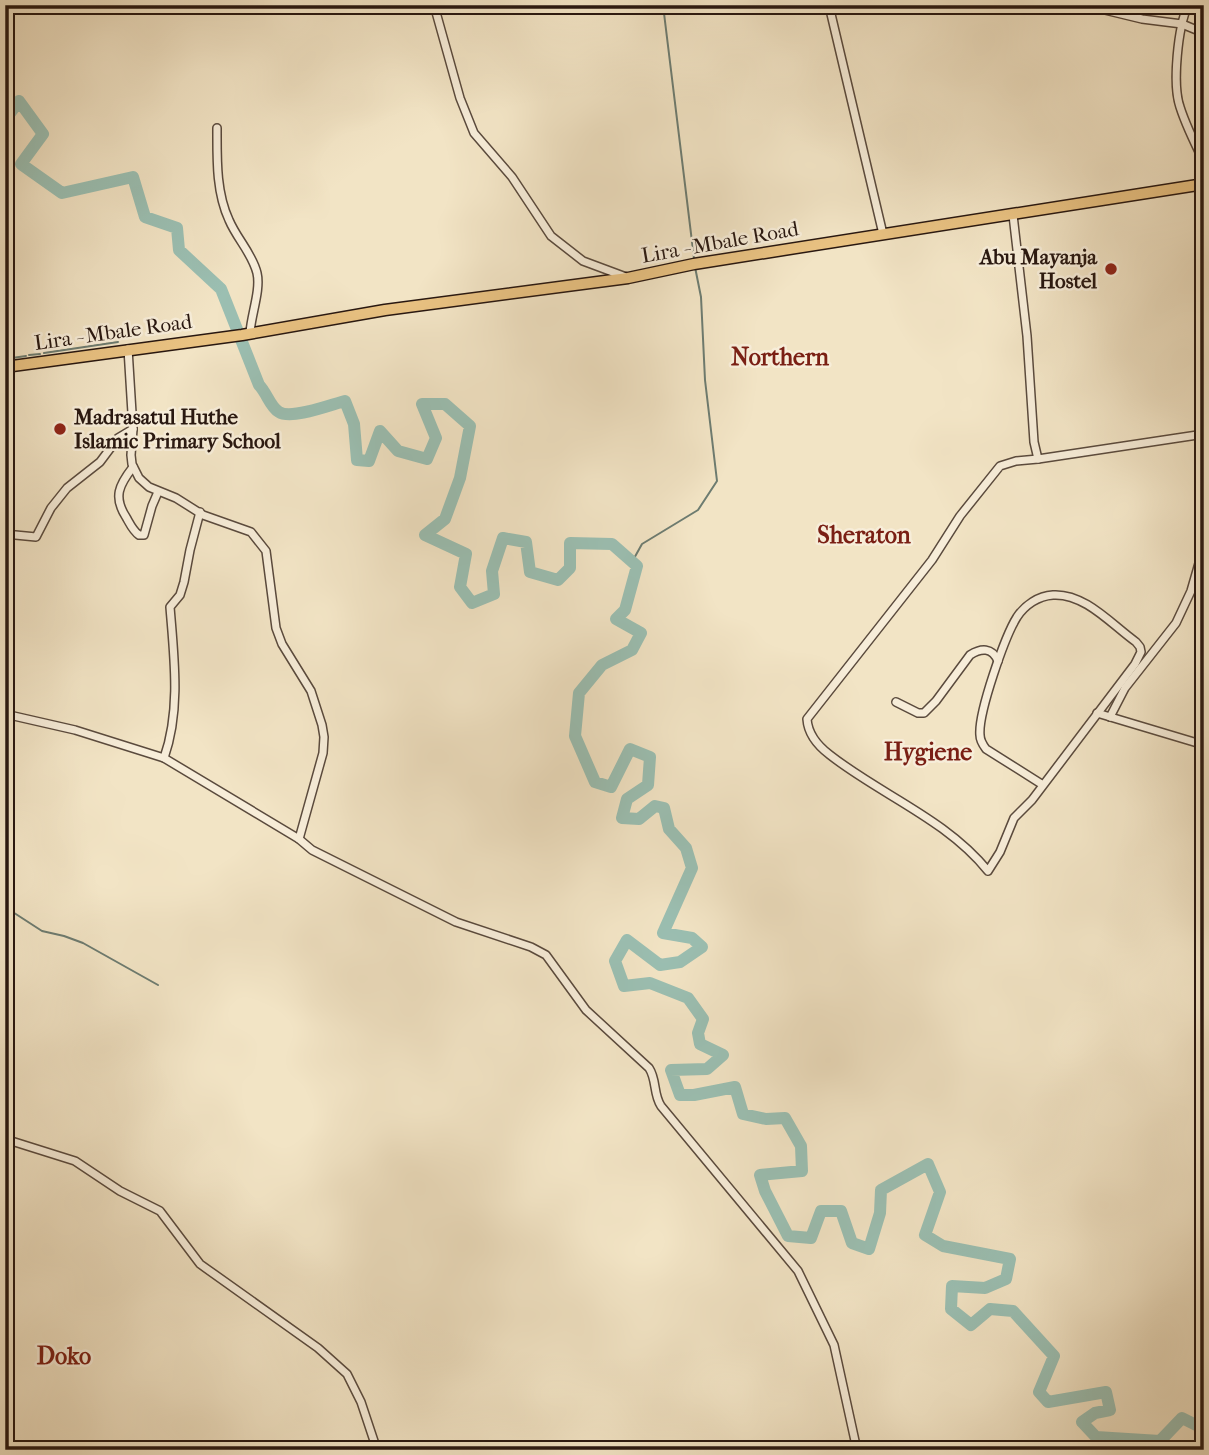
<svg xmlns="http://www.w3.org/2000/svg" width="1209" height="1455" font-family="'IM FELL French Canon',serif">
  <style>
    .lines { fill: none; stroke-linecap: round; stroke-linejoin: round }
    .stream { stroke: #6d7c71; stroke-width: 2 }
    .river { stroke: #9bbfb2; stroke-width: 12 }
    .street-casing { stroke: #5a4a3d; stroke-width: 10 }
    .primary-casing { stroke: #281710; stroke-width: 13 }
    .street { stroke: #f7edd9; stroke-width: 7 }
    .primary { stroke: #e9c282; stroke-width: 10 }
    .poi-dot { fill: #8f2418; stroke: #f7edd9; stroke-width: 2.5 }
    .labels { text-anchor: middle; stroke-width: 5; stroke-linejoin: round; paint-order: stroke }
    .street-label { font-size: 21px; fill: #281710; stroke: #f7edd9 }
    .poi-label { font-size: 21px; font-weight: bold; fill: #281710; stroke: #f7edd9; text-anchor: end }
    .quarter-label { font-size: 24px; font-weight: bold; fill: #7a1f14; stroke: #f7edd9 }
  </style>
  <rect width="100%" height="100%" fill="#f2e4c5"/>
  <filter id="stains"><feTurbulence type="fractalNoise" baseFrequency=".00286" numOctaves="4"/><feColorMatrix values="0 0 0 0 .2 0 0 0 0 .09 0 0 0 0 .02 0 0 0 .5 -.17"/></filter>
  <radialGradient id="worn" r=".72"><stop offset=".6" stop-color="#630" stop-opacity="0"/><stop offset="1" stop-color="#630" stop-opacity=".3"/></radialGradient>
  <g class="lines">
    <g class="stream">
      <path d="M663 5 694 258"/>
      <path d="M44 353 118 342"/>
      <path d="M29 355 40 354"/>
      <path d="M5 359 26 356"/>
      <path d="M632 562 642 544 698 510 717 481 705 380 701 297 695 267"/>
      <path d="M5 907 42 931 64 936 83 943 158 985"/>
    </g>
    <g class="river">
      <path d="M5 120 19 101 43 134 21 164 62 193 133 177 145 217 177 228 179 250 221 289 259 385C267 393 270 407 279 412 291 420 330 405 345 401L354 424 357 460 369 461 380 431 398 451 427 459 436 438 422 404H445L470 426 460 478 445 519 425 535 466 554 460 587 472 603 494 594 492 571 503 538 526 542 530 572 558 580 570 568V543L612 544 637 566 625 610 616 619 641 633 632 650 602 665 579 693 575 736 595 782 611 787 630 749 650 757 648 785 627 799 622 818 639 819 655 806 664 808 669 829 686 848 692 868 663 933 692 938 702 947 680 962 660 965 627 940 615 961 624 986 650 983 688 998 703 1019 698 1033 700 1044 723 1055 707 1069 671 1070 680 1095H694L735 1087 743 1114 766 1119 785 1118 801 1146 802 1171 760 1175 765 1191 788 1236 811 1238 821 1211H841L852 1243 869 1249 880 1213 881 1190 928 1164 940 1192 925 1235 943 1246 1010 1259 1006 1279 985 1288 952 1286 951 1309 971 1325 990 1309 1013 1311 1054 1356 1039 1392 1048 1402 1106 1392 1110 1410 1095 1413 1082 1422 1096 1437 1160 1441 1182 1418 1204 1429"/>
      <path d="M1192 1450 1203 1446 1204 1439"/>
    </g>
    <defs>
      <g id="street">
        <path d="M434 5 460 98 474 133 512 177 551 236 583 261 626 277"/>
        <path d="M1084 5 1142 19 1182 24 1204 33"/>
        <path d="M1188 5C1178 27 1172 84 1180 107 1186 126 1195 144 1204 162"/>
        <path d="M831 14 883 234"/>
        <path d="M217 128C217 159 216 192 229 220 237 239 252 253 257 273 261 290 251 315 250 333"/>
        <path d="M1013 215 1027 336 1034 442 1038 459 1204 434"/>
        <path d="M128 349 133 429 131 455 132 464 139 478 149 487 176 498 203 515 251 532 266 551 276 628 282 644 311 691 322 725 324 737 323 753 299 839"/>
        <path d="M1038 459 1016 461 1000 466 960 516 932 560 807 719C808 734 818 746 830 755 881 795 946 819 988 871L1000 852 1014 818 1032 800 1135 664 1141 652 1140 647 1136 642C1112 625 1085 593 1053 595 1038 596 1025 605 1017 617 1005 636 978 713 980 735 980 741 983 745 986 749L1043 785"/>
        <path d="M133 467C119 485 113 497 126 517 130 524 133 531 139 535H144L152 506 158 492"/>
        <path d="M5 534 36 537 51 508 67 488 100 462 118 438 133 429"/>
        <path d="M896 702 918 713H924L936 701 970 655C981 648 992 647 998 661"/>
        <path d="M1097 713 1204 745"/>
        <path d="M5 714 75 730 164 758 299 839 312 850 456 922 531 947 546 955 586 1010 649 1068C657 1080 653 1094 661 1106L798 1271 834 1345 857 1450"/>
        <path d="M1110 717 1125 688 1176 623 1191 591 1204 546"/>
        <path d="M164 758C181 710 174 657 170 607L180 595 184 582 190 550 200 512"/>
        <path d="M5 1139 75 1161 120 1191 160 1211 200 1264 318 1348 347 1374 361 1402 377 1450"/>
      </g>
      <path id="primary" d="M5 367 242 335 385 310 628 278 694 264 1204 184"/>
    </defs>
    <use href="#street" class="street-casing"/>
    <use href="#primary" class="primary-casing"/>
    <use href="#street" class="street"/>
    <use href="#primary" class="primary"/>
  </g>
  <g class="poi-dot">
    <circle cx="1111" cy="269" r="7"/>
    <circle cx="60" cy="429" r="7"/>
  </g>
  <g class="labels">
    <g class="street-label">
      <text transform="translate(720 242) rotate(-10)" y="7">Lira - Mbale Road</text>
      <text transform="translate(113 332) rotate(-8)" y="7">Lira - Mbale Road</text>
    </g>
    <g class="poi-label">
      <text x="1097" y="264">Abu Mayanja<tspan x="1097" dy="24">Hostel</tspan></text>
      <text x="74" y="424" text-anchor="start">Madrasatul Huthe<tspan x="74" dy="24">Islamic Primary School</tspan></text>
    </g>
    <g class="quarter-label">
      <text x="780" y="365">Northern</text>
      <text x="864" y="543">Sheraton</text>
      <text x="928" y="760">Hygiene</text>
      <text x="64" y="1364">Doko</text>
    </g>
  </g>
  <rect width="1209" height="1455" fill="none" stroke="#f2e4c5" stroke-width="28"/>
  <rect x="7" y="7" width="1195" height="1441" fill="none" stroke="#281710" stroke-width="3.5"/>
  <rect x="14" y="14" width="1181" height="1427" fill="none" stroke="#281710" stroke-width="2"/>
  <rect width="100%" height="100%" filter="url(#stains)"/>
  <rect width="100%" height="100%" fill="url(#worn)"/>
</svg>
